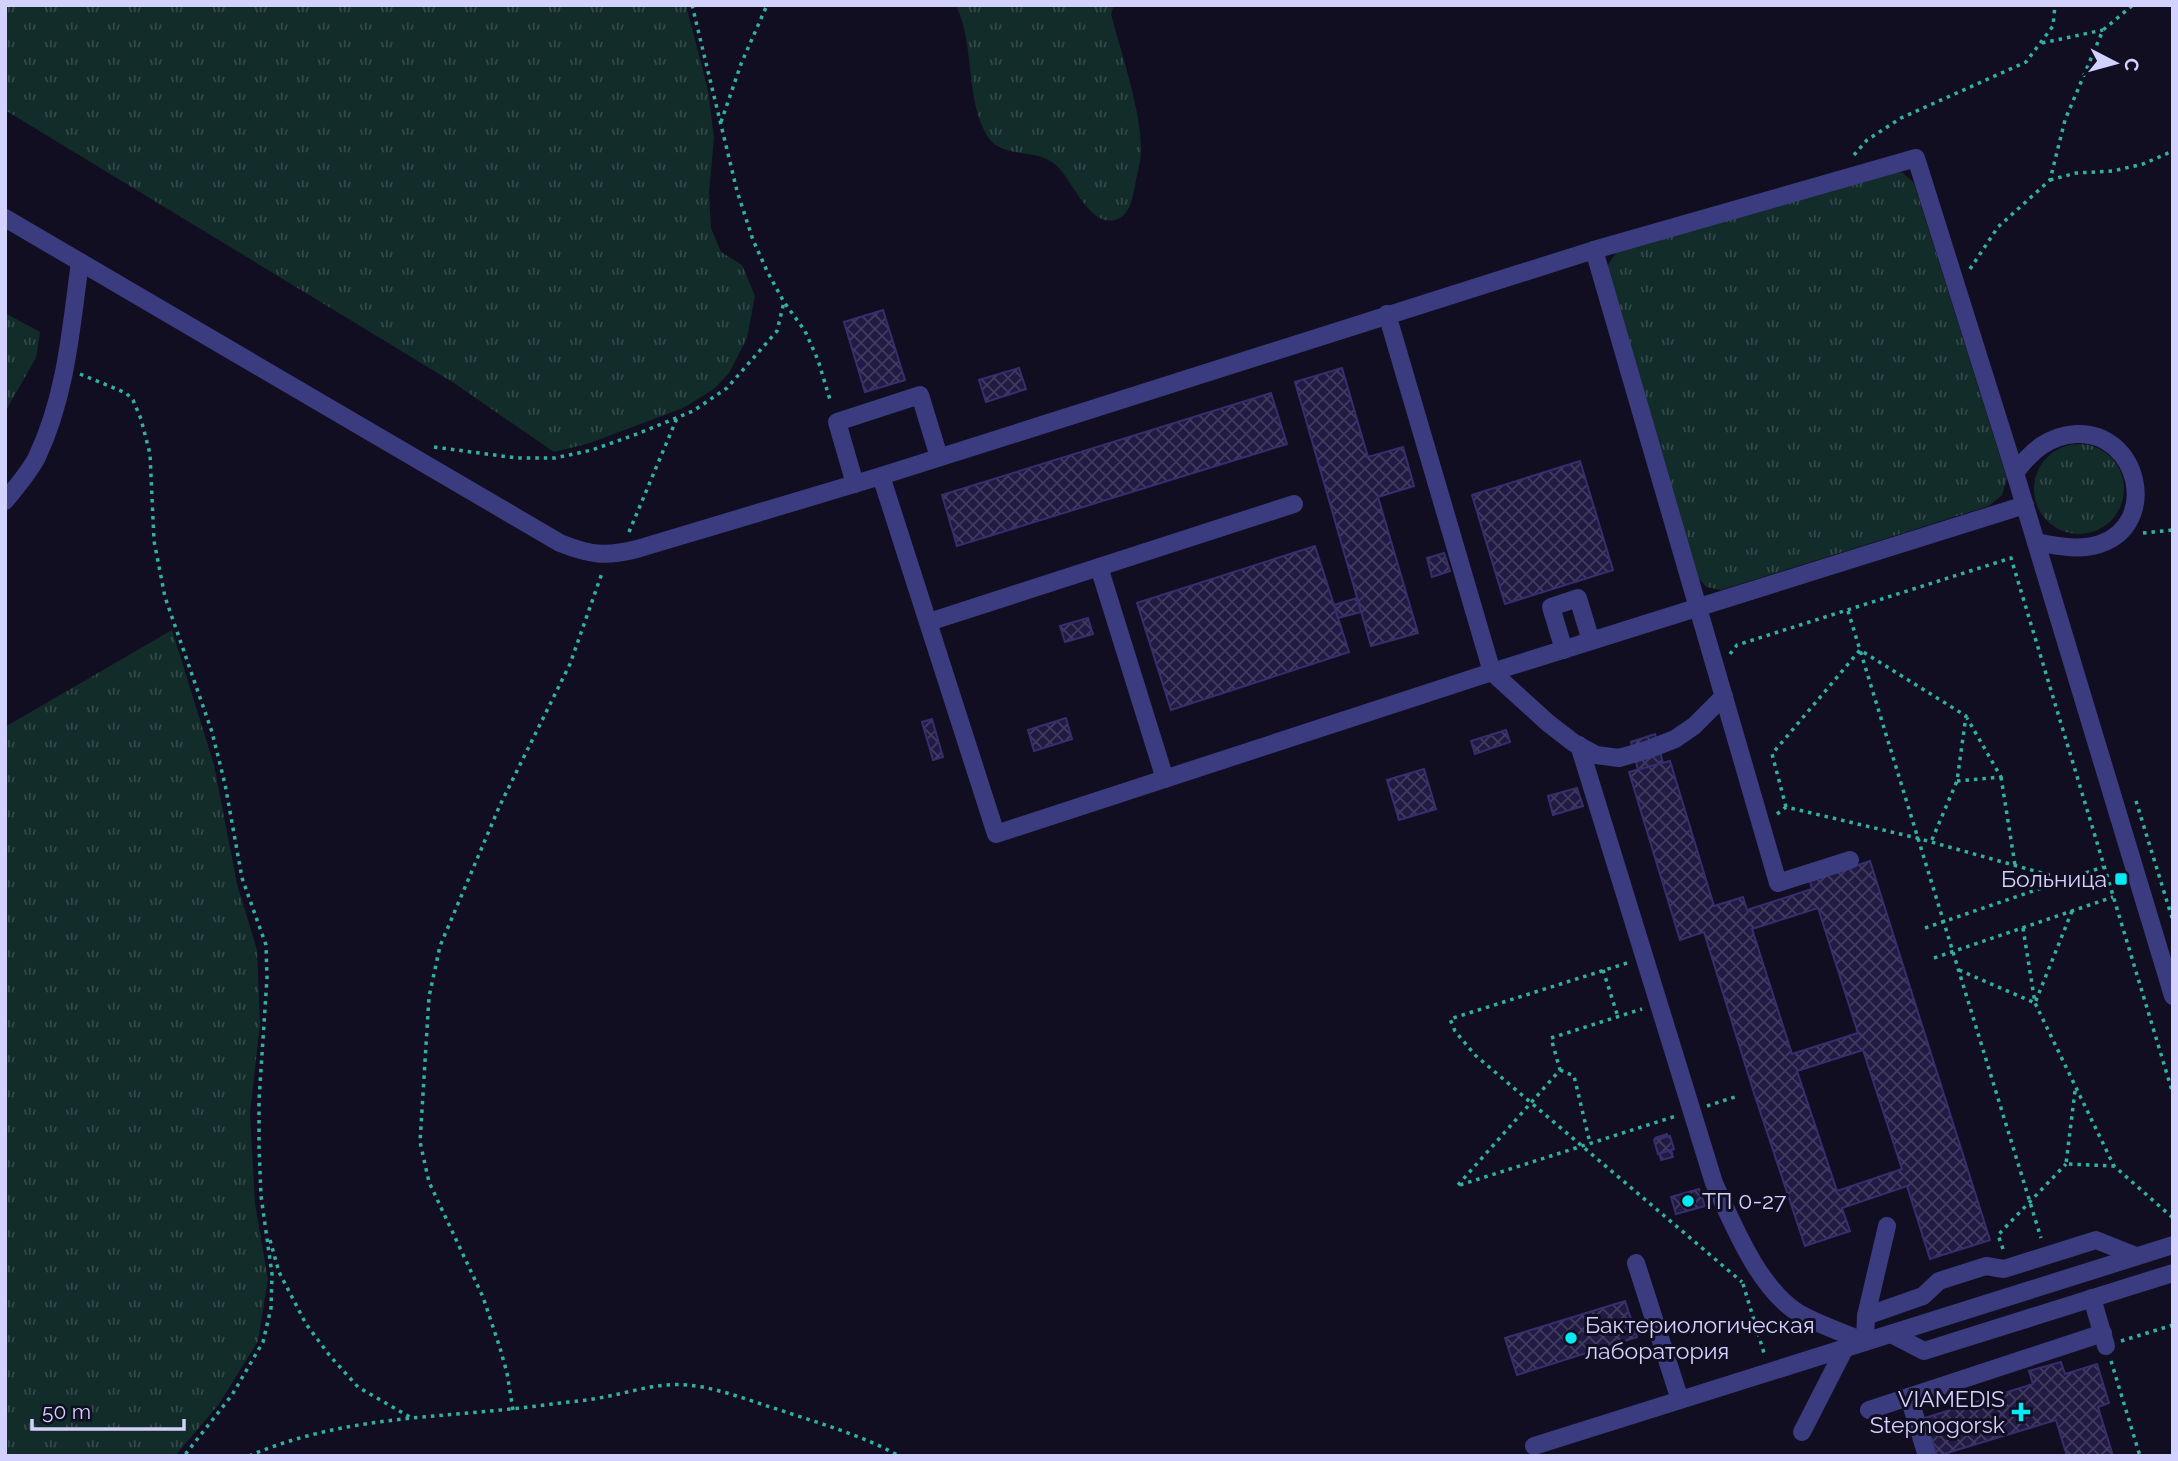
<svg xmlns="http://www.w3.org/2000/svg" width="2178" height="1461" font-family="Raleway,sans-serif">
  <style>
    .grass { fill: url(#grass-tufts) }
    .building { fill: url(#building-cross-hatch); stroke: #372e6e; stroke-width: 2; fill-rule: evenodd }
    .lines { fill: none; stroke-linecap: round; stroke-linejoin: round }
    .path { stroke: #32b1a1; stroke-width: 3.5; stroke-dasharray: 3.5 5; stroke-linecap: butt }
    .minor { stroke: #3b3c80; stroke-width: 18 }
    .poi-dot { fill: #07eaf4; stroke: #110e22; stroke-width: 2.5 }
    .labels { text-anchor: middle; stroke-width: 6; stroke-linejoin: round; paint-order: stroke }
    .poi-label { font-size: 23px; fill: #d3d1fe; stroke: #110e22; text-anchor: end }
  </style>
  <defs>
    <pattern id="grass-tufts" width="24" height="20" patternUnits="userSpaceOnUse" patternTransform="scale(1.75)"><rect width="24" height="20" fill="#122c2a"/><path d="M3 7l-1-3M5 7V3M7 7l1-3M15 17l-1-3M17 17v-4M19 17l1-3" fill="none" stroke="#344a4a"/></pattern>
    <pattern id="building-cross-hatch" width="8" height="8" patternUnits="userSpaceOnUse" patternTransform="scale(1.75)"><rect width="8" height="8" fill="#211b43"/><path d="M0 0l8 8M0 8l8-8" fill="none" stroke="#403b5f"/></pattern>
  </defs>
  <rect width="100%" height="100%" fill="#110e22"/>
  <g class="grass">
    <path d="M5 5H686L708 90 714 138 709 192 711 228 721 252 742 265 755 296 747 338 729 373 714 389 683 408 590 443 554 452 454 383 5 110Z"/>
    <path d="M956 5H1114L1111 14C1121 53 1141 110 1141 149 1141 162 1136 177 1134 191 1131 206 1125 224 1105 220 1085 215 1071 179 1056 165 1035 147 1000 160 986 134 965 95 975 46 956 5Z"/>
    <path d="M1889 170 1903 173 1914 183 2007 479 2002 495 1989 506 1721 590 1707 587 1696 576 1607 266 1617 252Z"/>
    <path d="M5 313 40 332 36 358 5 412Z"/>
    <circle cx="2079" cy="489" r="45"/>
    <path d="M172 630 214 765 237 884 257 950 260 1024 250 1113 255 1204 268 1279 258 1341 219 1404 175 1456H5V727Z"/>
  </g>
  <g class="building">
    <path d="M883 310 905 380 865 392 844 322Z"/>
    <path d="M1019 368 1026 389 986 402 979 380Z"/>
    <path d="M1342 368 1368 457 1403 447 1414 486 1378 497 1418 633 1371 646 1295 382Z"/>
    <path d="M1271 393 1287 444 957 546 942 495Z"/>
    <path d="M1580 461 1613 570 1505 604 1472 495Z"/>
    <path d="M1315 546 1349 652 1171 710 1137 603Z"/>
    <path d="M1444 553 1450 571 1432 577 1427 558Z"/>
    <path d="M1357 598 1361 612 1338 618 1334 605Z"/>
    <path d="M1088 618 1093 634 1065 642 1060 626Z"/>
    <path d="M1066 718 1072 739 1034 751 1028 730Z"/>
    <path d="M932 719 943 757 933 760 922 722Z"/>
    <path d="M1506 730 1510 742 1475 754 1471 741Z"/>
    <path d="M1655 734 1663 763 1638 770 1631 742Z"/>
    <path d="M1670 761 1714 906 1743 897 1747 910 1812 889 1810 881 1870 861 1990 1240 1930 1259 1907 1186 1842 1208 1850 1231 1805 1246 1754 1093 1704 932 1680 940 1629 772ZM1818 908 1858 1033 1792 1054 1752 929ZM1863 1050 1902 1169 1837 1191 1797 1071Z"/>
    <path d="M1424 769 1436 809 1399 820 1387 780Z"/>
    <path d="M1577 788 1583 806 1553 815 1548 796Z"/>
    <path d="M1667 1134 1673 1157 1661 1160 1655 1138Z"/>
    <path d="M1670 1136 1674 1149 1658 1154 1654 1140Z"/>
    <path d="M1699 1189 1705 1206 1676 1214 1671 1197Z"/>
    <path d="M1625 1301 1637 1337 1517 1375 1505 1338Z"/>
    <path d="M2061 1362 2065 1374 2097 1364 2109 1403 2098 1407 2113 1456H2067L2056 1420 1937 1456 1925 1418 2033 1384 2029 1371Z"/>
  </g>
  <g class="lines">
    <g class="path">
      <path d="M692 5 737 191 753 240 768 273 784 302 805 331 818 360 831 403"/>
      <path d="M2042 43 2103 30"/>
      <path d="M721 122 741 64 767 5"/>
      <path d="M1854 155 1867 140 1901 118 2026 62 2053 26 2055 5"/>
      <path d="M2050 180 2076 173 2113 171 2143 164 2173 151"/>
      <path d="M1970 269 1998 227 2050 180 2065 120 2103 30 2133 5"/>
      <path d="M80 374 126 393 133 400 141 419 150 454 154 541 165 597 212 732 225 784 242 878 266 945 267 978 259 1100V1147L261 1196 272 1274 271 1308 263 1342 232 1395 184 1456"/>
      <path d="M434 447 517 458H555L592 450 637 434 693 411 727 388 777 331 784 302"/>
      <path d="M629 532 677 418"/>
      <path d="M2143 533 2173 530"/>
      <path d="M1848 611 2041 1238"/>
      <path d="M1730 654 1737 645 2011 558 2173 1094"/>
      <path d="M2001 777 2015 865"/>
      <path d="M1957 781 2001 777 1967 718"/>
      <path d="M2136 801 2173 921"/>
      <path d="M1786 807 1772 754 1860 650 1966 716 1957 781 1931 842"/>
      <path d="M1777 814 1786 807 1917 838 2067 880"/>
      <path d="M1925 928 2103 867"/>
      <path d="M2023 928 2035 1003 2114 1166 2173 1218"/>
      <path d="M1934 958 2113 897"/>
      <path d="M1627 963 1450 1019 1455 1031 1475 1055 1742 1282"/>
      <path d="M1603 970 1618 1017"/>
      <path d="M1959 970 2035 1003 2072 911"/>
      <path d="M1560 1070 1574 1076 1590 1143"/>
      <path d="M2075 1091 2066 1164 2114 1166"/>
      <path d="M1707 1106 1738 1096"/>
      <path d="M1458 1185 1560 1070 1551 1038 1642 1009"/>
      <path d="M1460 1185 1676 1116"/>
      <path d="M270 1240 279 1272 306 1324 330 1356 358 1387 410 1417"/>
      <path d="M2003 1249 1998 1235 2066 1164"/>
      <path d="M1743 1284 1764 1353"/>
      <path d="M2121 1341 2173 1325"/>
      <path d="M2111 1361 2140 1456"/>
      <path d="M513 1410 507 1373 500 1348 483 1297 429 1182 420 1142 429 997 440 946 500 805 570 664 602 573"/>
      <path d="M249 1456C349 1413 447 1419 552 1404 567 1402 583 1401 599 1398 629 1393 657 1382 688 1385 719 1388 750 1401 780 1410 821 1424 862 1435 899 1456"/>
    </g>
    <g class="minor">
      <path d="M5 218 560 543C590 555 606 557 637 549L881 476 1594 250 1916 158 2015 473 2173 996"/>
      <path d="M1594 250 1778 883 1850 860"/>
      <path d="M1387 314 1492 672 1548 723 1574 743 1596 755 1619 758 1647 750 1675 739 1694 726 1724 696"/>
      <path d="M2015 473C2031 451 2048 436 2076 434 2139 431 2160 524 2100 544 2079 551 2057 546 2036 542"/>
      <path d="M881 476 996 834 1492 672 2025 505"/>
      <path d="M855 484 837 422 920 395 939 457"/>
      <path d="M5 501C16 487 29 473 37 457 66 396 71 329 80 262"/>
      <path d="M1099 567 1165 779"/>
      <path d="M929 622 1294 504"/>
      <path d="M1564 650 1551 607 1578 598 1591 641"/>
      <path d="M1579 745 1714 1183C1733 1224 1759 1290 1800 1314 1820 1325 1844 1333 1865 1342L1866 1316 1887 1226"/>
      <path d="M1636 1263 1680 1400"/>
      <path d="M2092 1298 2106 1346"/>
      <path d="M1866 1316 1923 1296 1939 1281 1986 1266 2004 1269 2096 1240 2136 1256"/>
      <path d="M1891 1334 1924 1351 2173 1273"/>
      <path d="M1909 1397 1927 1456"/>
      <path d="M1869 1410 2103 1333"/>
      <path d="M1802 1432 1845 1348"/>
      <path d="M1534 1446 2173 1245"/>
    </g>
  </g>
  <g class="poi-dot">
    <rect x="2114" y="872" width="14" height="14" rx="3.5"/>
    <circle cx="1688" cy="1201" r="7"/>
    <circle cx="1571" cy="1338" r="7"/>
    <path d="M2017.5 1401.5h7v7h7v7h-7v7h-7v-7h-7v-7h7z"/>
  </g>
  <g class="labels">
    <g class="poi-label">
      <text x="2107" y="887">Больница</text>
      <text x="1702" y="1209" text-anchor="start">ТП 0-27</text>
      <text x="1585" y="1333" text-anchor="start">Бактериологическая<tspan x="1585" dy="26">лаборатория</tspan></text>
      <text x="2005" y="1407">VIAMEDIS<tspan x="2005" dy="26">Stepnogorsk</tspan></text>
    </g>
  </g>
  <rect width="2178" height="1461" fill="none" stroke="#d3d1fe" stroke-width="14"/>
  <g transform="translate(2115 63) rotate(96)" stroke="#110e22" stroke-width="5" paint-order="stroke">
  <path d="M0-5L12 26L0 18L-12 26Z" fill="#d3d1fe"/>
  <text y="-10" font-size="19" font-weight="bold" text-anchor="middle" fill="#d3d1fe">С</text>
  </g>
  <path d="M32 1419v10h152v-10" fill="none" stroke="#d3d1fe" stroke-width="3.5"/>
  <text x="42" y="1419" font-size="21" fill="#d3d1fe" stroke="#110e22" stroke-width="5" paint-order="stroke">50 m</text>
</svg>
